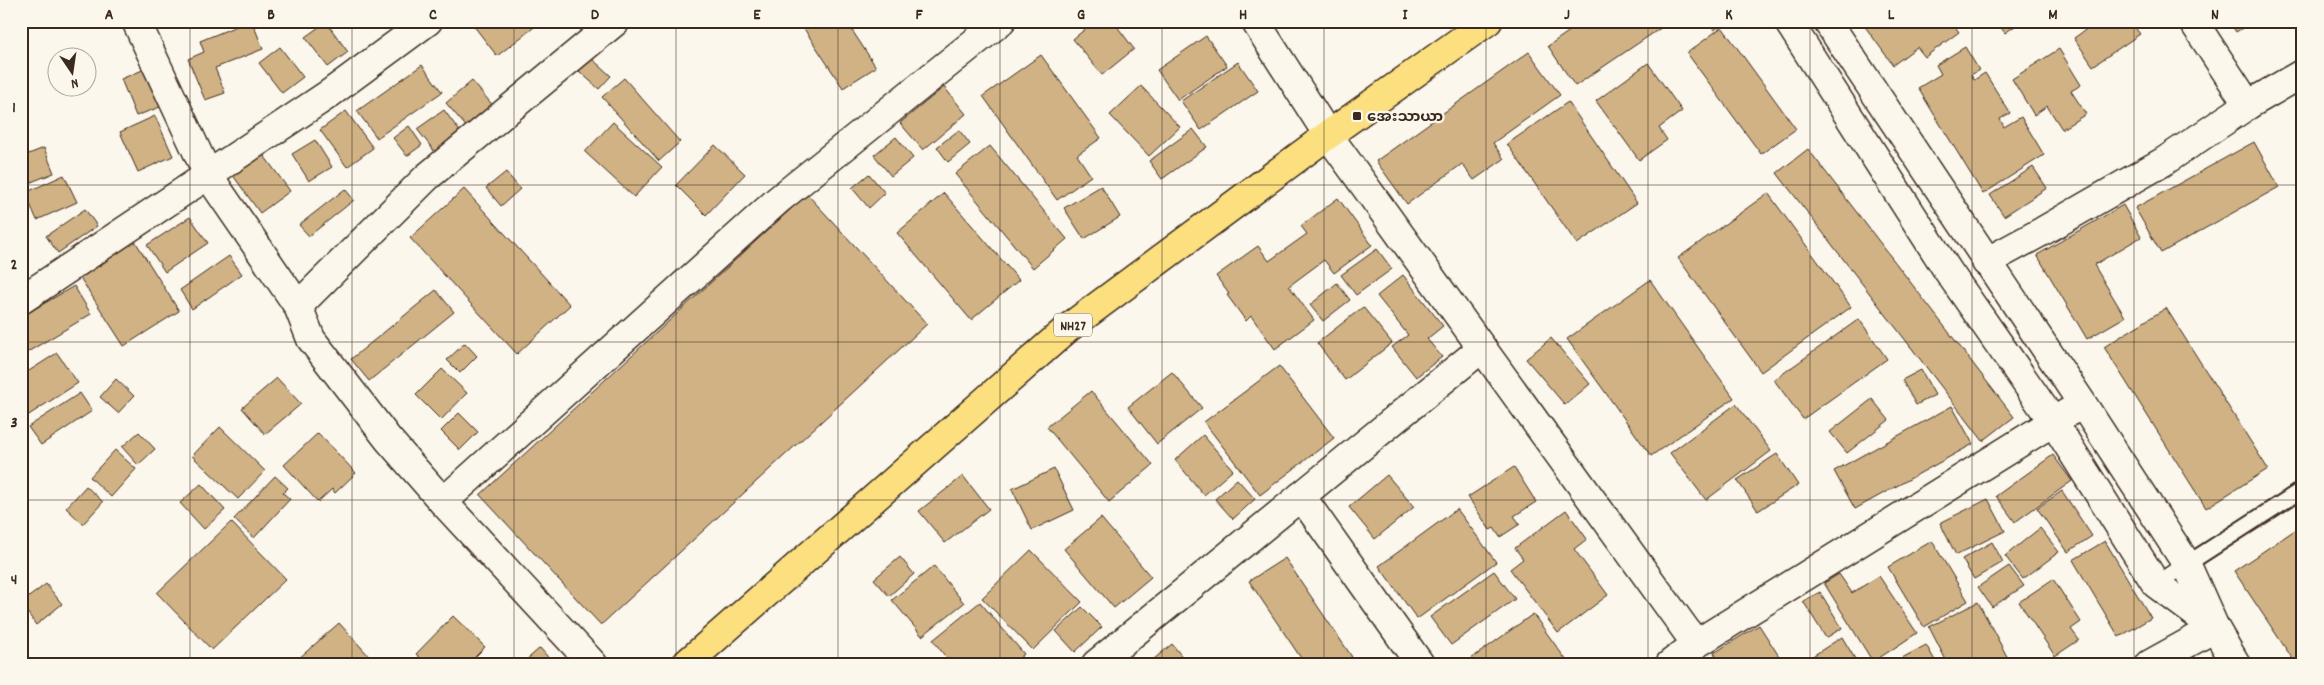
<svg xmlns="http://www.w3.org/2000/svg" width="2324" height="685" font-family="Dekko,'Noto Sans Myanmar',sans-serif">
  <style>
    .building { fill: #d1b285; stroke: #3b2a1e }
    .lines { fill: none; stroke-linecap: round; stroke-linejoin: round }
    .service-casing { stroke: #3b2a1e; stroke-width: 19 }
    .minor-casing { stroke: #3b2a1e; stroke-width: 31 }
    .trunk-casing { stroke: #3b2a1e; stroke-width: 31 }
    .service { stroke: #fbf7ec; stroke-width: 15 }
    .minor { stroke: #fbf7ec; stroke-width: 28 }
    .trunk { stroke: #fce080; stroke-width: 28 }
    .grid { fill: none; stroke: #3b2a1e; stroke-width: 1; stroke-opacity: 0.55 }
    .poi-dot { fill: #3b2a1e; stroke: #fbf7ec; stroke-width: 2 }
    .labels { text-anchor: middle; stroke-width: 4.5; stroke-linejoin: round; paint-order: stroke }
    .shield { fill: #fbf7ec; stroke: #75685c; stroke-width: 1 }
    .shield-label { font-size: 14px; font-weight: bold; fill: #3b2a1e }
    .poi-label { font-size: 15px; font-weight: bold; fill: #3b2a1e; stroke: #fbf7ec; text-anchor: start }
    .neatline { fill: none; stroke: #3b2a1e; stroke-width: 2 }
    .grid-label { font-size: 16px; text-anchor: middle; font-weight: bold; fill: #3b2a1e }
  </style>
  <rect width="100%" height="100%" fill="#fbf7ec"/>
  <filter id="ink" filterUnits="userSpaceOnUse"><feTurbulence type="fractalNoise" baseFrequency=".02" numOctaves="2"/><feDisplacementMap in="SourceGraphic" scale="10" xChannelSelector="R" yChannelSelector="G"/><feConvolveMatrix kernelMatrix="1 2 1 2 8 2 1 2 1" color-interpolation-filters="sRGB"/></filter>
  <g filter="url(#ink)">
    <g class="building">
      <path d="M249 21H252L263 49 215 68 225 93 205 100 188 59 204 52 200 41Z"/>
      <path d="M470 21H542L497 56Z"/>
      <path d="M799 21H846L876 67 843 88Z"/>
      <path d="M1095 21H1113L1134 49 1102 75 1073 39Z"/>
      <path d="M1584 21H1671L1575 86 1548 46Z"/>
      <path d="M1709 21H1727L1714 30Z"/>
      <path d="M1861 21H1951L1959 32 1925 57 1917 47 1893 65Z"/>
      <path d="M1996 21H2022L2005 33Z"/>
      <path d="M2098 21H2130L2140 34 2093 66 2074 38Z"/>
      <path d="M2229 21H2254L2236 32Z"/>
      <path d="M326 22 348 52 328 67 305 37Z"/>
      <path d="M1722 27 1796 129 1761 154 1687 53Z"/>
      <path d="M1206 36 1227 66 1178 100 1157 70Z"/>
      <path d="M280 47 303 77 282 93 259 63Z"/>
      <path d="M1965 47 1979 70 1971 75 1974 80 1985 73 2010 113 2000 119 2004 127 2021 117 2044 155 1983 194 1918 88 1941 74 1936 65Z"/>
      <path d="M2059 49 2081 85 2071 91 2086 114 2062 129 2047 106 2034 115 2012 79Z"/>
      <path d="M1529 52 1560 95 1493 143 1504 159 1474 180 1462 164 1407 204 1376 161Z"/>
      <path d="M1041 55 1101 138 1077 155 1091 176 1057 200 983 96Z"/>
      <path d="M591 58 611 76 599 89 579 71Z"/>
      <path d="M1238 62 1258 91 1201 130 1181 101Z"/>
      <path d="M1648 63 1682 111 1659 128 1667 140 1639 160 1596 101Z"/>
      <path d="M422 65 442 92 377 138 357 111Z"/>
      <path d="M145 69 160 107 136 116 121 79Z"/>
      <path d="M624 78 680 142 659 161 602 97Z"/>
      <path d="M472 81 496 109 470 131 446 103Z"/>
      <path d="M1141 86 1180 127 1149 156 1110 115Z"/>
      <path d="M944 87 966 114 923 150 900 123Z"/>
      <path d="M21 91 28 105 21 108Z"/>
      <path d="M1568 102 1637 203 1577 244 1507 144Z"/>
      <path d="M444 110 461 133 435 152 417 129Z"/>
      <path d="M346 111 373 148 347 167 320 130Z"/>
      <path d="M155 116 173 156 138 172 120 132Z"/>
      <path d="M613 122 662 167 634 197 585 152Z"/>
      <path d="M409 126 422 145 407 156 393 138Z"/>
      <path d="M1193 129 1207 147 1162 179 1149 161Z"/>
      <path d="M959 130 970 144 948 162 937 147Z"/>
      <path d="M896 137 913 158 891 176 874 155Z"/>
      <path d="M315 140 332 167 309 181 292 154Z"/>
      <path d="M2254 142 2279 187 2161 253 2135 208Z"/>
      <path d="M715 145 745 174 706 215 676 185Z"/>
      <path d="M990 146 1067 239 1033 268 955 174Z"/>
      <path d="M44 148 54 173 21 186V157Z"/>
      <path d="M1808 149 2014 417 1983 441 1777 173Z"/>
      <path d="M262 153 290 191 260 213 232 174Z"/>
      <path d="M2033 167 2047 188 2004 216 1990 195Z"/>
      <path d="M506 172 520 189 501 206 486 188Z"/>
      <path d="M869 174 885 193 869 208 852 188Z"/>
      <path d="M64 175 77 202 37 220 25 193Z"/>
      <path d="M1101 186 1120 217 1084 239 1064 208Z"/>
      <path d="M345 189 354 200 309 236 299 225Z"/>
      <path d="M464 189 570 305 517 354 410 238Z"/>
      <path d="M944 193 1019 280 971 320 897 233Z"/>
      <path d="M1768 193 1851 307 1761 372 1678 258Z"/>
      <path d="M807 194 927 324 601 625 480 495Z"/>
      <path d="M1338 198 1372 245 1334 273 1324 260 1289 286 1314 320 1275 349 1251 316 1246 321 1227 295 1229 294 1216 276 1258 246 1269 261 1307 234 1301 226Z"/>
      <path d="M2123 205 2141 237 2094 265 2125 317 2087 339 2037 255Z"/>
      <path d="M85 209 97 226 58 253 46 236Z"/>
      <path d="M190 217 208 243 165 272 147 245Z"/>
      <path d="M135 241 179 311 124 346 79 276Z"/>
      <path d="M1377 249 1392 269 1356 295 1341 275Z"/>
      <path d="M229 256 242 274 192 309 180 290Z"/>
      <path d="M1403 275 1443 326 1427 339 1442 357 1416 377 1392 347 1408 335 1377 296Z"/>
      <path d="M1650 280 1734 398 1651 456 1567 339Z"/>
      <path d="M1337 283 1350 300 1323 321 1310 305Z"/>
      <path d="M74 286 91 314 21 356V317Z"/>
      <path d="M436 290 454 312 369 381 351 359Z"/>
      <path d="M1363 307 1392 343 1345 380 1317 343Z"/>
      <path d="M2166 308 2268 469 2206 508 2104 347Z"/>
      <path d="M1859 319 1887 359 1803 419 1774 380Z"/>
      <path d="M1551 338 1590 384 1565 405 1526 359Z"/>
      <path d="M465 343 477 356 460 373 447 360Z"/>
      <path d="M57 353 78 383 21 420V376Z"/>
      <path d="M1279 366 1334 438 1260 495 1204 422Z"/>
      <path d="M442 369 467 393 441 420 416 395Z"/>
      <path d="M1921 370 1935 395 1916 405 1902 380Z"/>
      <path d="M1172 372 1202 408 1157 444 1128 407Z"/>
      <path d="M277 378 301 404 265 434 242 408Z"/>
      <path d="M116 379 134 396 118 413 100 397Z"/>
      <path d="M1091 391 1153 465 1109 502 1047 427Z"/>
      <path d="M80 393 92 411 41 445 28 427Z"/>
      <path d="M1872 399 1889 420 1847 453 1830 432Z"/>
      <path d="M1736 404 1771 451 1706 500 1670 453Z"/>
      <path d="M1952 406 1973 444 1855 509 1834 471Z"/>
      <path d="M459 413 478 432 460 450 441 431Z"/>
      <path d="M220 427 265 471 238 499 192 456Z"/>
      <path d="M139 432 155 449 138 465 122 447Z"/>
      <path d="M318 433 356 473 335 493 332 489 318 502 284 465Z"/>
      <path d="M1203 435 1233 470 1204 495 1175 460Z"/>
      <path d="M115 450 136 469 111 497 90 477Z"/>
      <path d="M1777 454 1798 485 1758 511 1737 480Z"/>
      <path d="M2053 455 2072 481 2015 522 1996 496Z"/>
      <path d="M1514 467 1536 502 1514 516 1520 524 1500 537 1494 528 1490 530 1468 497Z"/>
      <path d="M1054 469 1074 510 1032 530 1012 489Z"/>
      <path d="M1387 475 1414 507 1375 539 1349 507Z"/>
      <path d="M275 476 288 488 283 493 290 499 254 538 234 519Z"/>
      <path d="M963 476 989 509 945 543 919 511Z"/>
      <path d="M1237 479 1255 499 1233 519 1215 499Z"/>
      <path d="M201 484 225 510 204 529 180 503Z"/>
      <path d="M86 486 103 502 83 524 66 508Z"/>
      <path d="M2062 491 2092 536 2068 552 2037 508Z"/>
      <path d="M1988 499 2005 531 1956 555 1940 523Z"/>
      <path d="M1457 509 1496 562 1417 619 1379 566Z"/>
      <path d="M1566 510 1587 539 1574 549 1608 595 1558 633 1510 569 1523 559 1515 548Z"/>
      <path d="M1101 518 1151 577 1114 608 1064 549Z"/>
      <path d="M231 522 286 579 212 650 157 593Z"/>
      <path d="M2301 526 2303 528V664H2296L2234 571Z"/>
      <path d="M2040 528 2059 552 2023 579 2005 556Z"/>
      <path d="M1932 541 1968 601 1924 627 1888 567Z"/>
      <path d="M2105 541 2151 618 2119 637 2073 560Z"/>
      <path d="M1992 542 2003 562 1974 579 1962 559Z"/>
      <path d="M1031 550 1082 602 1033 650 982 598Z"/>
      <path d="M900 557 914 574 889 596 874 579Z"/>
      <path d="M1285 558 1352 657 1341 664H1305L1249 581Z"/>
      <path d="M934 566 964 603 922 636 892 600Z"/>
      <path d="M2009 566 2024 586 1992 607 1978 587Z"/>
      <path d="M1494 571 1515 599 1451 645 1430 617Z"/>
      <path d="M1839 574 1852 593 1879 576 1917 633 1873 662 1824 583Z"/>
      <path d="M2053 579 2081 622 2071 629 2079 640 2055 656 2019 602Z"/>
      <path d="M46 584 62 604 36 625 21 603Z"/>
      <path d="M1820 592 1842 628 1826 638 1803 601Z"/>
      <path d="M980 602 1024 654 1013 664H951L933 640Z"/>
      <path d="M1978 602 2011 664H1948L1929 627Z"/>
      <path d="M1082 607 1102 627 1075 652 1056 631Z"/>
      <path d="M1533 614 1569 664H1464Z"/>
      <path d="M453 616 485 647 474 658 481 664H427L416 654Z"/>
      <path d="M339 623 369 656 360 664H300L297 660Z"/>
      <path d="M1759 625 1784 664H1721L1714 653Z"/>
      <path d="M1842 637 1858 664H1815L1811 657Z"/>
      <path d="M1172 644 1188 664H1148Z"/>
      <path d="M1926 645 1937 664H1905L1902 658Z"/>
      <path d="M540 648 554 664H525L524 662Z"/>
      <path d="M2193 655 2199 664H2179Z"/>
    </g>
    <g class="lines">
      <defs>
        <path id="service" d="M2156 584 2303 489"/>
        <g id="minor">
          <path d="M136 21 208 175 298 306 311 339 388 439 443 502 593 664"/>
          <path d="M1255 21 1328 135 1696 644"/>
          <path d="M1788 21 1948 271 2054 423 2156 584 2214 627"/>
          <path d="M1827 21 2082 403 2186 563 2215 628 2236 664"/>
          <path d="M2193 21 2248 105"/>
          <path d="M1986 262 2043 231 2163 162 2248 105 2303 73"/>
          <path d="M21 300 329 94 428 21"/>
          <path d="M298 306 427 177 616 21"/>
          <path d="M1301 496 1420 664"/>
          <path d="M443 502 778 200 1001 21"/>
          <path d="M1096 664 1482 348"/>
          <path d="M1670 664 1696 644 2069 412"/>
          <path d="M2150 664 2215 628"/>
        </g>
        <path id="trunk" d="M686 664 1068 328 1328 135 1488 21"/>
      </defs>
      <use href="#service" class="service-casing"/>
      <use href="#minor" class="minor-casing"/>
      <use href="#trunk" class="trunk-casing"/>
      <use href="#service" class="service"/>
      <use href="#minor" class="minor"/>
      <use href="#trunk" class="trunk"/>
    </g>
  </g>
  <path class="grid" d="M190 21V664M352 21V664M514 21V664M676 21V664M838 21V664M1000 21V664M1162 21V664M1324 21V664M1486 21V664M1648 21V664M1810 21V664M1972 21V664M2134 21V664M21 185H2303M21 342H2303M21 500H2303"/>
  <rect class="poi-dot" x="1352" y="111" width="10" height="10" rx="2.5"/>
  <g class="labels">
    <rect class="shield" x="1054" y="313.5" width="38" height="23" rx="4"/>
    <g class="shield-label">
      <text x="1073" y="330">NH27</text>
    </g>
    <g class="poi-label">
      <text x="1367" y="121">အေးသာယာ</text>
    </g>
  </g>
  <rect width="2324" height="685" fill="none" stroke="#fbf7ec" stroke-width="55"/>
  <g transform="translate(72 72) rotate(167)"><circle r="24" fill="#fbf7ec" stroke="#aea59a"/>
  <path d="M0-4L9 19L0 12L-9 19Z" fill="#3b2a1e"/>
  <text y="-8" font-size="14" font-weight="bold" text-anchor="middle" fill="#3b2a1e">N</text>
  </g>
  <rect x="28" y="28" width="2268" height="630" class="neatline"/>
  <g class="grid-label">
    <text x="109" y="19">A</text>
    <text x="271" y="19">B</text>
    <text x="433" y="19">C</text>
    <text x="595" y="19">D</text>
    <text x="757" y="19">E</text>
    <text x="919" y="19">F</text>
    <text x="1081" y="19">G</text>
    <text x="1243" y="19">H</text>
    <text x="1405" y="19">I</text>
    <text x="1567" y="19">J</text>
    <text x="1729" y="19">K</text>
    <text x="1891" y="19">L</text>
    <text x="2053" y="19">M</text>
    <text x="2215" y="19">N</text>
    <text x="14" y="112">1</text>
    <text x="14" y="269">2</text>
    <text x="14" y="427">3</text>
    <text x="14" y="584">4</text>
  </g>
</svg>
